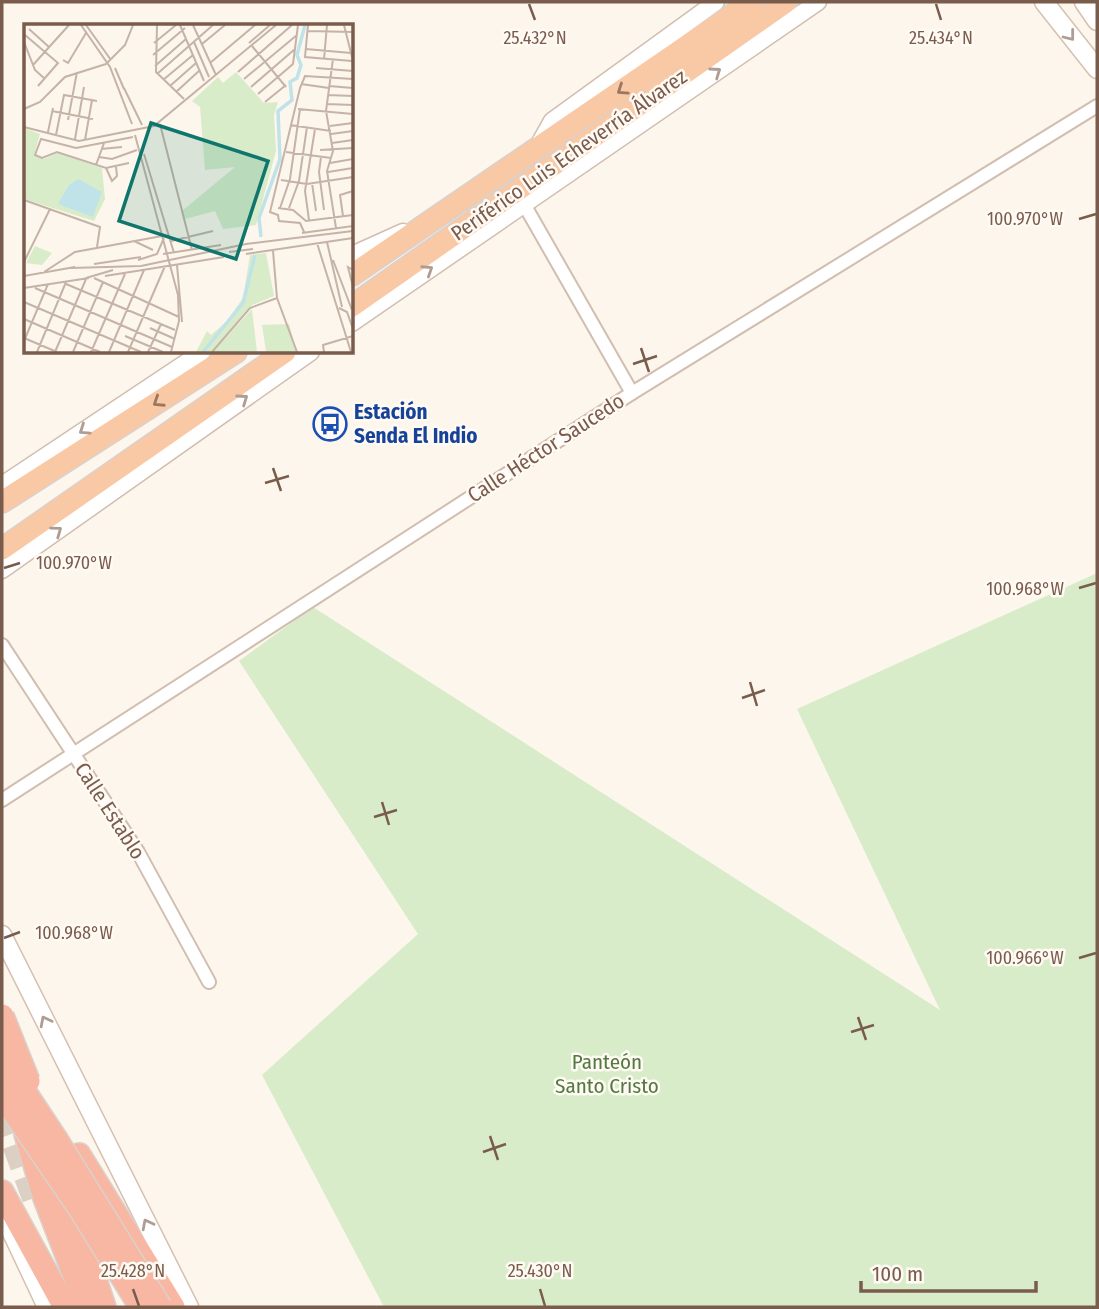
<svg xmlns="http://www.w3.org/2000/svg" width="1099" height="1309" font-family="'Fira Sans Condensed',sans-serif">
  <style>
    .green { fill: #d8ecc9 }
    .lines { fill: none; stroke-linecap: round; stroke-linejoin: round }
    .motorway-tunnel { stroke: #dcd0c4; stroke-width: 23; stroke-dasharray: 23 11; stroke-linecap: butt }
    .minor-casing { stroke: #d1beb0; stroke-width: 16 }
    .tertiary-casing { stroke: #d1beb0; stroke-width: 19 }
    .secondary-casing { stroke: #d6c0b0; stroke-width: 21 }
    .trunk-casing { stroke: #dad1cd; stroke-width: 24 }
    .motorway-casing { stroke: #dad1cd; stroke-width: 26 }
    .minor { stroke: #fff; stroke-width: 12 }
    .tertiary { stroke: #fff; stroke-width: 16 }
    .secondary { stroke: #fff; stroke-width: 18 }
    .trunk { stroke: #f9c8a4; stroke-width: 21 }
    .motorway { stroke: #f7b7a3; stroke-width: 23 }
    .motorway-bridge-casing { stroke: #dad1cd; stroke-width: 26; stroke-linecap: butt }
    .motorway-bridge { stroke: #f7b7a3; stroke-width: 23 }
    .oneway { stroke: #af9d94 }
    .oneway2 { stroke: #9a7763 }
    .ticks { fill: none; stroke: #7a5c4d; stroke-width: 2.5 }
    .labels { text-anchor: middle; stroke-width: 5; stroke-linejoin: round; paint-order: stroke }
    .street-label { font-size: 21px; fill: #7a5c4d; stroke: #fffaf3 }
    .transit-label { font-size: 21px; font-weight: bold; fill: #164399; stroke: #fffaf3; text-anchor: start }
    .park-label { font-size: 21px; fill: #537a41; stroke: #fffaf3 }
    .inset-river { fill: none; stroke: #bfe3e8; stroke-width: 3.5 }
    .inset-road { fill: none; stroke: #c5b3a7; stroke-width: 2 }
    .view { fill: #0f766e; fill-opacity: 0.15; stroke: #0f766e; stroke-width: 3.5 }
    .inset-edge { fill: none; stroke: #7a5c4d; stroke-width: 3.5 }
    .ticks-label { font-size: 18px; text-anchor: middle; fill: #7a5c4d; stroke: #fffaf3; stroke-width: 5; stroke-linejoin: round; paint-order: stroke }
  </style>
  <rect width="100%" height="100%" fill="#fdf6ec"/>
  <path class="green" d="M1097 573V1307H384L262 1075 418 934 239 661 313 607 940 1010 797 709Z"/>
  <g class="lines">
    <path class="motorway-tunnel" d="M2 1113 37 1208"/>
    <defs>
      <g id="minor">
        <path d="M521 199 632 393"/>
        <path d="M2 645 138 852 209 982"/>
        <path d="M2 800 632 393 1097 106"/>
      </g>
      <g id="tertiary">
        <path d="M538 146 552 121 716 2"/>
        <path d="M352 255 403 232"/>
        <path d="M352 323 818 2"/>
        <path d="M2 485 202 352"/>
        <path d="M2 570 311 352"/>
      </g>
      <g id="secondary">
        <path d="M1044 2 1097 69"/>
        <path d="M1084 2 1097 21"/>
        <path d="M2 935 189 1307"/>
        <path d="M5 1218 47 1307"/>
      </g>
      <g id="trunk">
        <path d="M352 275 751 2"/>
        <path d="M352 306 786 2"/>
        <path d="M2 502 236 352"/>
        <path d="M2 549 285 352"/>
      </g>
      <g id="motorway">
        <path d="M26 1134 45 1198 87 1307"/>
        <path d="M79 1155 173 1307"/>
        <path d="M2 1192 65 1307"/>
        <path d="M67 1194 104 1307"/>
      </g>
    </defs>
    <use href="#minor" class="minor-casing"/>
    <use href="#tertiary" class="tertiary-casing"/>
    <use href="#secondary" class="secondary-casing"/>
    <use href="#trunk" class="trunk-casing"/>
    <use href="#motorway" class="motorway-casing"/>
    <use href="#minor" class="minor"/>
    <use href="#tertiary" class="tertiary"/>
    <use href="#secondary" class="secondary"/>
    <use href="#trunk" class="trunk"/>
    <use href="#motorway" class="motorway"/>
    <defs>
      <g id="motorway-bridge">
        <path d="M2 1016 28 1081"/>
        <path d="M2 1058 57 1141 160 1307"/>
        <path d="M2 1094 81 1210 141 1307"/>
      </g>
    </defs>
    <use href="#motorway-bridge" class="motorway-bridge-casing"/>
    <use href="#motorway-bridge" class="motorway-bridge"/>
  </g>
  <defs><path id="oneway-chevron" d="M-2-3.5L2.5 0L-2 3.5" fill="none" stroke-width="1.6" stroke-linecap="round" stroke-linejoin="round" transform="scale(1.75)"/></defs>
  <g class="oneway">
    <use href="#oneway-chevron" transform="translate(1070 36) rotate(52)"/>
    <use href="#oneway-chevron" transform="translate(716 72) rotate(-35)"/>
    <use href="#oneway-chevron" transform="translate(428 270) rotate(-33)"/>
    <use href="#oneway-chevron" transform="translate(243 399) rotate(-35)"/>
    <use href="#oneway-chevron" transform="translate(84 430) rotate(146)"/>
    <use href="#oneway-chevron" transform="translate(57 531) rotate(-36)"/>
    <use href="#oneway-chevron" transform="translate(45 1021) rotate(-117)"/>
    <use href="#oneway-chevron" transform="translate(147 1224) rotate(-117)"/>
  </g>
  <g class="oneway2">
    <use href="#oneway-chevron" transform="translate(622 90) rotate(146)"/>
    <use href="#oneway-chevron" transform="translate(158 402) rotate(147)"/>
  </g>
  <path class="ticks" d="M529 4 535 20M936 4 941 20M1079 219 1096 214M641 348 649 372M633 364 657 356M273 468 281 491M265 483 289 476M4 568 20 563M1079 588 1096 583M750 682 757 706M742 698 765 690M382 802 389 825M374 817 397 810M4 938 20 932M1079 958 1096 953M858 1017 866 1040M851 1032 874 1025M490 1136 498 1160M483 1152 506 1144M133 1289 139 1306M540 1289 545 1306"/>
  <defs>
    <symbol id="bus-ring" viewBox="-11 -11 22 22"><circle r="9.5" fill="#fffaf3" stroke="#1a4fb4" stroke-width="1.5"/><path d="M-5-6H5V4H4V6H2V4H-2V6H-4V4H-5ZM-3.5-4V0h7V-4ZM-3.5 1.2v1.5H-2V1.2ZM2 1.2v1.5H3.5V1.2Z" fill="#1a4fb4"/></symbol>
  </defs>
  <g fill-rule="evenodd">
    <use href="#bus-ring" x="311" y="405" width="38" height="38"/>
  </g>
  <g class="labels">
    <g class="street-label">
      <text transform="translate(569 155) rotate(-35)" y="7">Periférico Luis Echeverría Álvarez</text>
      <text transform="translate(546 448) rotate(-33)" y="7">Calle Héctor Saucedo</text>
      <text transform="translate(110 811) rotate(57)" y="7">Calle Establo</text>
    </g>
    <g class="transit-label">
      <text x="354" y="419">Estación<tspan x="354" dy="24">Senda El Indio</tspan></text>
    </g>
    <g class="park-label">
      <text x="607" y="1069">Panteón<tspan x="607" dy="24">Santo Cristo</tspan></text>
    </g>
  </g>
  <g transform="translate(24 24)">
    <rect width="329" height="329" fill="#fdf6ec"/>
    <path d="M212 48 240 79 254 78 250 91 252 127 232 201 199 205 191 187 161 195 158 187 211 143 181 146 176 83 168 77 194 53 199 59ZM0 104 16 110 10 131 20 135 34 129 78 144 81 175 70 197 0 175ZM11 222 28 229 18 241 2 239ZM242 229 250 272 228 281 187 328H172L183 307 187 311 202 298 219 274 226 231ZM228 285 233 328H189ZM265 300 273 328H242L238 301Z" fill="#d8ecc9"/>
    <path d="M54 155 78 168 69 193 34 180 45 161Z" fill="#bfe3e8"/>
    <path class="inset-river" d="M237 213 235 194 256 135 254 87 268 76 266 58 273 54 277 41 273 31 281 1M179 328 219 279 231 231"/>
    <path class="inset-road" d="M57 1 86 43 108 100M62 1 87 36M133 1 132 48 160 75M156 1 180 57M169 1 192 51M284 1 281 33 328 37M320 1 329 37M5 5 25 23M284 7 329 8M1 11 34 39 14 62M0 18 11 46 21 55M170 18 185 53M130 19 152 1M225 19 246 1M178 20 201 1M228 22 262 63M282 25 327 29M129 31 161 4M300 35 303 1M309 35 302 87 309 127 303 147 312 204M39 36 44 39 62 9M186 39 231 1M82 40 101 21 109 1M9 41 45 1M131 42 162 15M91 44 100 65M292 44 329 47M214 48 268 1M133 50 189 1M220 55 273 11M139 56 169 31M277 60 305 64M146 62 172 39M305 62 329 64M227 63 271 25M100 64 118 101M152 68 176 46M234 70 269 40 274 1M304 71 329 72M241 78 262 61M303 80 329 81M0 85 16 78 41 53 82 40M274 85 329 90M28 87 69 95M44 96 53 48M136 100 168 226M266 101 307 107M306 102 329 99M0 103 55 117 130 102 252 1M24 108 29 84M307 110 329 107M32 111 40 71 73 77M111 111 154 271 155 297 147 328M51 115 60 63M61 116 68 76M308 119 329 116M77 125 98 123M296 126 329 124M262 128 307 134M120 130 150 229M75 133 88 135 113 126M297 133 295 148 300 186M105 139 82 144 33 128 18 134 11 131 17 115 52 124 109 113M306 139 329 135M72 141 80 119M82 144 88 157 93 152 92 143M304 148 329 144M257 156 283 160 329 153M288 159 292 187M0 176 76 203 73 223M254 184 269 186 282 197 329 191M256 184 266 155 276 85M265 184 275 157 283 103M319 192 316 171 329 167M285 196 281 167 291 105M280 208 276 199 255 197 254 191 246 188 276 64 281 52 329 55M278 209 329 202M110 217 129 226M147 217 189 207M303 218 318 283M293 219 327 328M249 227 253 274 273 328M205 228 229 225M139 230 197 221M222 230 329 214M114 236 133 230 140 214M309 236 328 286M0 238 26 185M70 240 117 233M153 241 158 298M47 244 117 242 222 220 329 207M329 246 324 243 329 263M20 248 51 228 138 212M0 252 51 243M81 252 200 233M62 254 89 246M70 254 155 293M42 260 151 306M0 264 65 254M11 264 148 323M0 278 117 328M315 284 323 288 329 305M0 295 76 328M126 304 151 315M101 312 139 328M0 314 33 328M0 317 24 260M13 328 42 258M31 328 62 255M49 328 79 258M67 328 101 250M85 328 120 246M104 328 141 242M124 328 137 300M188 328 226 284 253 274M300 328 299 321 329 312"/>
    <path class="view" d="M127 99 244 137 212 235 95 197Z"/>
    <rect width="329" height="329" class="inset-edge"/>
  </g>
  <g class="ticks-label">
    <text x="535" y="44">25.432°N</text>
    <text x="941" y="44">25.434°N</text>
    <text x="1025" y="225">100.970°W</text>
    <text x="74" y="569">100.970°W</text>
    <text x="1025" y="595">100.968°W</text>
    <text x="74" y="939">100.968°W</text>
    <text x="1025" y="964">100.966°W</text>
    <text x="133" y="1277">25.428°N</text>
    <text x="540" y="1277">25.430°N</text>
  </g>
  <rect width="1099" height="1309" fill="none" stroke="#7a5c4d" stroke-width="7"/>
  <path d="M861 1281v10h175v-10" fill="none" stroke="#7a5c4d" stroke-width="3.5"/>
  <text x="872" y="1281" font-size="21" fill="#7a5c4d" stroke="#fffaf3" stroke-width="5" paint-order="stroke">100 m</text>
</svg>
